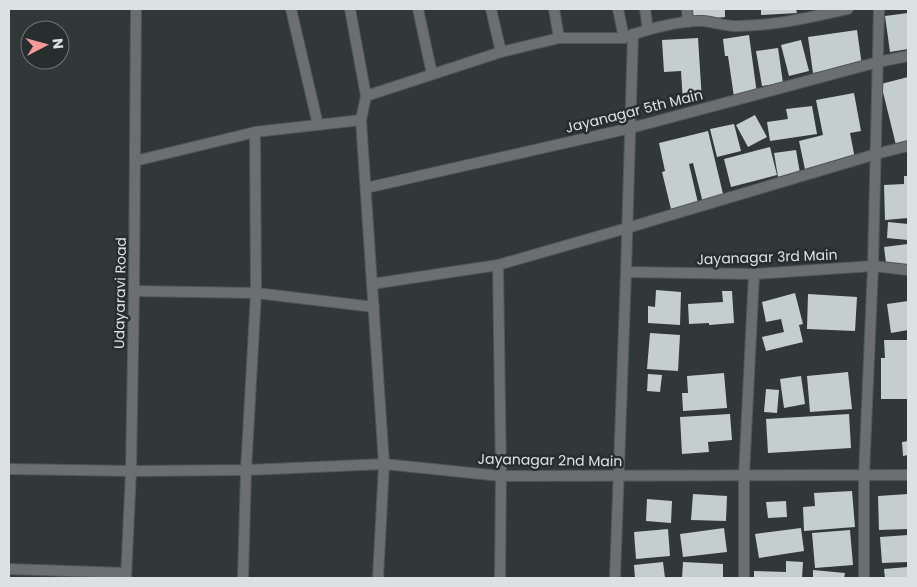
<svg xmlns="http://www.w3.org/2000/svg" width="917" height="587" font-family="Poppins,sans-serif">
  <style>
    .building { fill: #c3cecd }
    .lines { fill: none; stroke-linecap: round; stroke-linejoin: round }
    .minor-casing { stroke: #4f5756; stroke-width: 12 }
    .tertiary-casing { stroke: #4f5756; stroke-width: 12 }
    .minor { stroke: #6b6f6f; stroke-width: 10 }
    .tertiary { stroke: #6b6f6f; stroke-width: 10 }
    .labels { text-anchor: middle; stroke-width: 5; stroke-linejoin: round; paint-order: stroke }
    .street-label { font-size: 14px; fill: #dce1e1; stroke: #262f2e }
  </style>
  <rect width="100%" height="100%" fill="#303938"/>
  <g class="building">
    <path d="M686 9H725V17L687 21Z"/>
    <path d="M761 9H796L797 13 761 15Z"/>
    <path d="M908 13V49L890 52 885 16Z"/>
    <path d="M857 30 862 66 813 73 808 37Z"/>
    <path d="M749 35 757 94 734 97 728 56H725L723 39Z"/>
    <path d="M698 38 702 101 683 102 681 71 664 72 662 40Z"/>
    <path d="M801 40 809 71 789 76 781 45Z"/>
    <path d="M778 48 783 83 762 86 756 51Z"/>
    <path d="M908 77V142L896 145 881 84Z"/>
    <path d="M854 93 861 131 850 133 856 164 806 174 799 141 823 135 816 100Z"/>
    <path d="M812 106 817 134 770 141 767 122 788 119 786 109Z"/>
    <path d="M755 115 767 137 748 147 736 125Z"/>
    <path d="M734 124 741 151 717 157 710 129Z"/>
    <path d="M708 131 724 198 703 203 693 163 689 164 698 203 671 209 662 172 665 171 659 143Z"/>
    <path d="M770 147 777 175 731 187 724 159Z"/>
    <path d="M796 150 800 173 778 177 774 153Z"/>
    <path d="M904 176H908V218L885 220 884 185 904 184Z"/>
    <path d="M888 222 908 224V240L887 238Z"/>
    <path d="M908 244V268L887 271 884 247Z"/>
    <path d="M656 290 681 292 680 325 648 323V306L655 307Z"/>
    <path d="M722 291H732L734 323 709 325V323L689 324 688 304 723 302Z"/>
    <path d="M795 293 803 324 799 325 803 342 766 351 762 337 784 332 781 319 766 322 762 302Z"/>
    <path d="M808 294 857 297 855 331 807 329Z"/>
    <path d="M908 301V330L891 333 887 304Z"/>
    <path d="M650 333 680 335 678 371 647 369Z"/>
    <path d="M884 340H908V399H881V358H885Z"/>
    <path d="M848 372 852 409 810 412 807 376Z"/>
    <path d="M724 373 727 408 683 411 682 393H688L687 376Z"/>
    <path d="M648 374 662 375 660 392 647 391Z"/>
    <path d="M801 376 805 404 784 408 780 379Z"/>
    <path d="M766 389 779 390 777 413 764 412Z"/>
    <path d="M730 414 732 440 708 442 709 452 682 454 680 417Z"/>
    <path d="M849 414 851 448 768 453 766 419Z"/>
    <path d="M908 441V455L903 456 902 442Z"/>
    <path d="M852 491 855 527 804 531 803 507 815 506 814 493Z"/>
    <path d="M693 494 727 496 726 521 691 520Z"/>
    <path d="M908 494V529L879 530 878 496Z"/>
    <path d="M647 499 672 501 671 523 646 521Z"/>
    <path d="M786 501 787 517 768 518 766 502Z"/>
    <path d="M724 528 727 552 683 557 680 534Z"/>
    <path d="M801 528 804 551 759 558 755 534Z"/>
    <path d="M668 529 670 556 636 559 634 532Z"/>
    <path d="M850 530 853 565 815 568 812 533Z"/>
    <path d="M908 535V562L882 563 880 537Z"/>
    <path d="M786 561 803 562 802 578H754V571L786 572Z"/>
    <path d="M663 562 665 578H635L634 565Z"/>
    <path d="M683 562 723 564V578H682Z"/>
    <path d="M908 567V578H885L884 569Z"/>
    <path d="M813 570 845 573 844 578H813Z"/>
  </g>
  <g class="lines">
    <defs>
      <g id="minor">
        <path d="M291 9 318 125"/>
        <path d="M350 9 366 96"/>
        <path d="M418 9 432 74"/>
        <path d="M491 9 501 52"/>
        <path d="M554 9 559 38H624C643 30 681 20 703 21 714 22 725 26 737 26 774 26 812 17 848 9"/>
        <path d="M618 9 624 38"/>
        <path d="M645 9 648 30"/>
        <path d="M687 9 688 22"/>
        <path d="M361 120 384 464 378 578"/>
        <path d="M135 161 255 132"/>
        <path d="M366 188 631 128 878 62 908 56"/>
        <path d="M626 272 754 274 873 266 908 270"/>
        <path d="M372 284 498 265"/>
        <path d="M134 291 256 293 374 307"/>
        <path d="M9 469 131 471 246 470 384 464 501 476 908 475"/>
        <path d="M9 569 126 573"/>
        <path d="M243 578 246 470 256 293 255 132 361 120 366 96 501 52 559 38"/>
        <path d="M500 578 501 476 498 265 627 228 876 154 908 146"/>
        <path d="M615 578 626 272 633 34"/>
        <path d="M744 578V475L754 274"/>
        <path d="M864 578V475L873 266 879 9"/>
      </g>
      <path id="tertiary" d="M126 578 131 471 134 291 136 9"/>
    </defs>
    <use href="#minor" class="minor-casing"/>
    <use href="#tertiary" class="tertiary-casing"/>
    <use href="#minor" class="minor"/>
    <use href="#tertiary" class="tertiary"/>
  </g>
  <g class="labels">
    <g class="street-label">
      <text transform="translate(634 111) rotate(-14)" y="5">Jayanagar 5th Main</text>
      <text transform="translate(767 257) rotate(-2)" y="5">Jayanagar 3rd Main</text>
      <text transform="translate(120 293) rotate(-89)" y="5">Udayaravi Road</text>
      <text transform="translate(550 460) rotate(1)" y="5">Jayanagar 2nd Main</text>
    </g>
  </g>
  <rect width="917" height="587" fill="none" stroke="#dce1e1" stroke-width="20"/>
  <g transform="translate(45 45) rotate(84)"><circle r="24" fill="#262f2e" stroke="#6f7676"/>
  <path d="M0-4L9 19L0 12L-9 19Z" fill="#f59b97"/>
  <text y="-8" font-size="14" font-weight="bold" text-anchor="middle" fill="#dce1e1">N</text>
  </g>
</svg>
